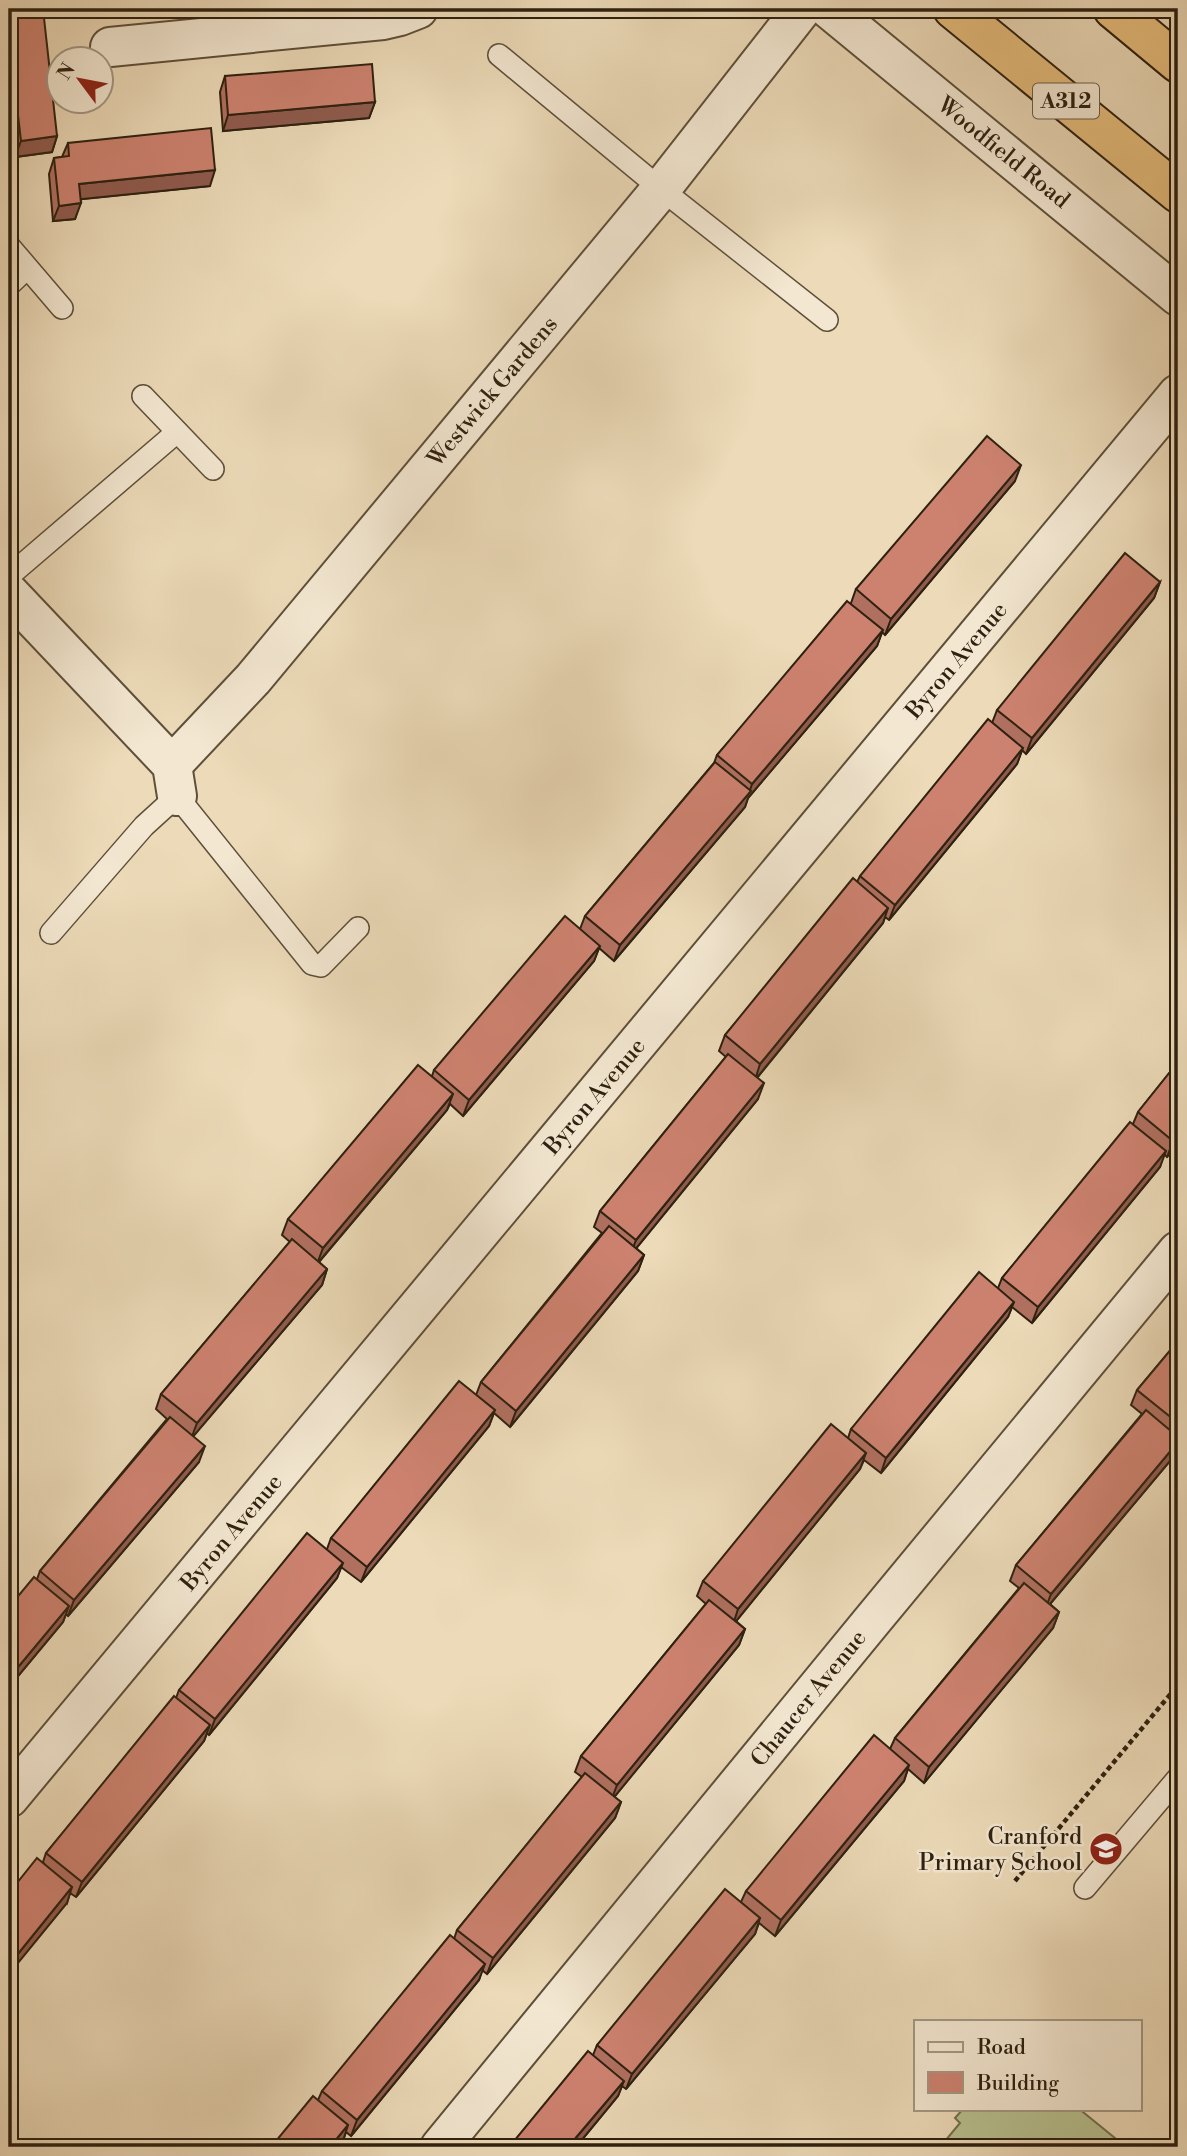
<svg xmlns="http://www.w3.org/2000/svg" width="1187" height="2156" font-family="'Libre Bodoni',serif">
  <style>
    .park { fill: #b7c08f; stroke: #727050; stroke-width: 2 }
    .lines { fill: none; stroke-linecap: round; stroke-linejoin: round }
    .service-casing { stroke: #5e4f3a; stroke-width: 24 }
    .minor-casing { stroke: #5e4f3a; stroke-width: 42 }
    .trunk-casing { stroke: #2e2110; stroke-width: 42 }
    .path { stroke: #2e2110; stroke-width: 4.5; stroke-dasharray: 5 3.5; stroke-linecap: butt }
    .service { stroke: #f3e7d1; stroke-width: 21 }
    .minor { stroke: #f3e7d1; stroke-width: 38 }
    .trunk { stroke: #e6bd7c; stroke-width: 38 }
    .wall { fill: #b07060; stroke: #2e2110; stroke-width: 2 }
    .shaded-wall { fill: #905b4e; stroke: #2e2110; stroke-width: 2 }
    .building { fill: #cd8270; stroke: #2e2110; stroke-width: 2 }
    .labels { text-anchor: middle; stroke-width: 5; stroke-linejoin: round; paint-order: stroke }
    .shield { fill: #f3e7d1; stroke: #695c4a; stroke-width: 2 }
    .shield-label { font-size: 21px; font-weight: bold; fill: #2e2110 }
    .street-label { font-size: 23px; fill: #2e2110; stroke: #f3e7d1 }
    .poi-label { font-size: 23px; fill: #2e2110; stroke: #f3e7d1; text-anchor: end }
  </style>
  <rect width="100%" height="100%" fill="#ecdab8"/>
  <filter id="stains"><feTurbulence type="fractalNoise" baseFrequency=".00286" numOctaves="4"/><feColorMatrix values="0 0 0 0 .2 0 0 0 0 .09 0 0 0 0 .02 0 0 0 .5 -.17"/></filter>
  <radialGradient id="worn" r=".72"><stop offset=".6" stop-color="#630" stop-opacity="0"/><stop offset="1" stop-color="#630" stop-opacity=".3"/></radialGradient>
  <path class="park" d="M963 2109H1085L1083 2112 1126 2147H940L960 2123 955 2118Z"/>
  <g class="lines">
    <defs>
      <g id="service">
        <path d="M499 55 661 189 827 320"/>
        <path d="M9 246 62 308"/>
        <path d="M9 285 27 268"/>
        <path d="M143 396 213 469"/>
        <path d="M9 576 177 432"/>
        <path d="M51 933 144 826 177 796 312 964 321 966 358 928"/>
        <path d="M1085 1888 1178 1778"/>
      </g>
      <g id="minor">
        <path d="M829 9 1178 296"/>
        <path d="M110 47 383 20 400 16 418 9"/>
        <path d="M9 593 172 765 177 796"/>
        <path d="M172 765 253 679 661 189 802 9"/>
        <path d="M9 1798 1178 394"/>
        <path d="M440 2147 871 1622 1178 1251"/>
      </g>
      <g id="trunk">
        <path d="M953 9 1178 193"/>
        <path d="M1113 9 1178 63"/>
      </g>
    </defs>
    <use href="#service" class="service-casing"/>
    <use href="#minor" class="minor-casing"/>
    <use href="#trunk" class="trunk-casing"/>
    <path class="path" d="M1015 1881 1178 1685"/>
    <use href="#service" class="service"/>
    <use href="#minor" class="minor"/>
    <use href="#trunk" class="trunk"/>
  </g>
  <g class="wall">
    <path d="M9 9 57 136 52 152 15 157 9 103Z"/>
    <path d="M225 76 375 102 369 118 223 131 220 92Z"/>
    <path d="M68 143 210 186 81 199 75 219 53 221 49 174 54 158 62 157Z"/>
    <path d="M1015 481 885 635 882 632 877 646 748 798 745 807 614 961 599 948 594 961 463 1116 450 1104 447 1110 319 1262 327 1269 322 1285 193 1436 199 1462 68 1616 66 1614 63 1622 9 1687V1607L37 1579 40 1571 167 1419 156 1409 161 1394 290 1242 282 1235 288 1219 432 1076 434 1070 580 929 585 916 714 763 717 755 851 603 856 589Z"/>
    <path d="M1160 582 1154 598 1026 754 1022 750 1017 764 889 920 885 917 883 923 757 1078 758 1099 636 1248 644 1255 638 1271 510 1427 494 1413 489 1426 361 1582 341 1567 337 1578 209 1735 207 1733 204 1741 76 1897 70 1893 67 1903 43 1862 46 1853 176 1698 179 1690 327 1549 331 1538 476 1395 481 1382 602 1233 594 1227 600 1211 726 1057 719 1051 725 1035 857 882 860 876 992 723 997 710Z"/>
    <path d="M1178 1062V1144L1167 1157 1164 1154 1160 1167 1032 1323 1012 1307 1008 1317 881 1473 864 1460 860 1469 736 1621 745 1629 739 1645 614 1797 621 1802 615 1818 487 1974 482 1970 479 1980 351 2136 346 2132 343 2141 318 2100 322 2091 454 1939 457 1930 582 1777 575 1772 581 1756 706 1604 697 1596 703 1581 848 1438 851 1429 998 1288 1002 1278 1133 1124 1138 1112Z"/>
    <path d="M1178 1341V1421L1170 1431 1178 1437V1445L1175 1455 1050 1604 1059 1612 1053 1628 924 1783 908 1769 904 1781 775 1936 759 1923 755 1934 626 2089 622 2086 618 2096 576 2147H509L593 2055 597 2045 741 1902 746 1891 890 1749 895 1738 1019 1588 1010 1581 1016 1565 1142 1414 1131 1405 1137 1390Z"/>
  </g>
  <g class="shaded-wall">
    <path d="M375 102 369 118 223 131 228 115Z"/>
    <path d="M57 136 52 152 15 157 21 141Z"/>
    <path d="M215 170 210 186 73 200 79 184Z"/>
    <path d="M81 203 75 219 53 221 59 206Z"/>
    <path d="M1021 465 1015 481 885 635 891 619Z"/>
    <path d="M1160 582 1154 598 1026 754 1032 738Z"/>
    <path d="M883 630 877 646 748 798 745 807 614 961 620 945 749 793 752 784Z"/>
    <path d="M1023 748 1017 764 889 920 895 905Z"/>
    <path d="M888 908 883 923 755 1080 760 1064Z"/>
    <path d="M600 946 594 961 463 1116 469 1100Z"/>
    <path d="M764 1083 758 1099 630 1256 636 1240Z"/>
    <path d="M453 1094 447 1110 317 1264 323 1248Z"/>
    <path d="M1178 1135V1144L1167 1157 1173 1141Z"/>
    <path d="M1166 1151 1160 1167 1032 1323 1038 1307Z"/>
    <path d="M644 1255 638 1271 510 1427 516 1411Z"/>
    <path d="M327 1269 322 1285 191 1439 197 1423Z"/>
    <path d="M1014 1302 1008 1317 881 1473 886 1458Z"/>
    <path d="M495 1410 489 1426 361 1582 367 1567Z"/>
    <path d="M1178 1412V1421L1167 1435 1173 1419Z"/>
    <path d="M1178 1442V1445L1175 1455 1045 1610 1051 1594Z"/>
    <path d="M205 1446 199 1462 68 1616 74 1600Z"/>
    <path d="M866 1453 860 1469 733 1625 738 1609Z"/>
    <path d="M343 1563 337 1578 209 1735 215 1719Z"/>
    <path d="M69 1606 63 1622 9 1687V1678Z"/>
    <path d="M1059 1612 1053 1628 924 1783 929 1767Z"/>
    <path d="M745 1629 739 1645 611 1801 617 1785Z"/>
    <path d="M210 1725 204 1741 76 1897 82 1882Z"/>
    <path d="M909 1765 904 1781 775 1936 781 1920Z"/>
    <path d="M621 1802 615 1818 487 1974 493 1958Z"/>
    <path d="M72 1887 67 1903 9 1974V1965Z"/>
    <path d="M760 1918 755 1934 626 2089 632 2074Z"/>
    <path d="M485 1964 479 1980 351 2136 357 2120Z"/>
    <path d="M624 2081 618 2096 576 2147H568Z"/>
    <path d="M348 2125 343 2141 337 2147H330Z"/>
  </g>
  <g class="building">
    <path d="M9 9H43L57 136 21 141 9 37Z"/>
    <path d="M372 64 375 102 228 115 225 76Z"/>
    <path d="M211 128 215 170 79 184 81 203 59 206 54 158 69 156 68 143Z"/>
    <path d="M987 436 1021 465 891 619 856 589Z"/>
    <path d="M1125 553 1160 582 1032 738 997 710Z"/>
    <path d="M847 601 883 630 752 784 717 755Z"/>
    <path d="M988 719 1023 748 895 905 860 876Z"/>
    <path d="M715 762 751 791 620 945 585 916Z"/>
    <path d="M853 878 888 908 760 1064 725 1035Z"/>
    <path d="M565 916 600 946 469 1100 434 1070Z"/>
    <path d="M728 1054 764 1083 636 1240 600 1211Z"/>
    <path d="M1178 1062V1135L1173 1141 1138 1112Z"/>
    <path d="M418 1065 453 1094 323 1248 288 1219Z"/>
    <path d="M1130 1122 1166 1151 1038 1307 1002 1278Z"/>
    <path d="M609 1226 644 1255 516 1411 481 1382Z"/>
    <path d="M292 1239 327 1269 197 1423 161 1394Z"/>
    <path d="M979 1272 1014 1302 886 1458 851 1429Z"/>
    <path d="M1178 1341V1412L1173 1419 1137 1390Z"/>
    <path d="M459 1381 495 1410 367 1567 331 1538Z"/>
    <path d="M1146 1410 1178 1437V1442L1051 1594 1016 1565Z"/>
    <path d="M170 1417 205 1446 74 1600 40 1571Z"/>
    <path d="M831 1424 866 1453 738 1609 703 1581Z"/>
    <path d="M307 1533 343 1563 215 1719 179 1690Z"/>
    <path d="M34 1577 69 1606 9 1678V1607Z"/>
    <path d="M1024 1583 1059 1612 929 1767 895 1738Z"/>
    <path d="M709 1600 745 1629 617 1785 581 1756Z"/>
    <path d="M174 1696 210 1725 82 1882 46 1853Z"/>
    <path d="M874 1735 909 1765 781 1920 746 1891Z"/>
    <path d="M585 1773 621 1802 493 1958 457 1930Z"/>
    <path d="M37 1858 72 1887 9 1965V1893Z"/>
    <path d="M725 1889 760 1918 632 2074 597 2045Z"/>
    <path d="M450 1935 485 1964 357 2120 322 2091Z"/>
    <path d="M588 2051 624 2081 568 2147H509Z"/>
    <path d="M313 2096 348 2125 330 2147H271Z"/>
  </g>
  <defs>
    <symbol id="school-disc" viewBox="-11 -11 22 22"><circle r="9.5" fill="#8f2418" stroke="#f3e7d1"/><path d="M0-5L7-2L0 1L-7-2ZM-4 1L0 2.5L4 1V4Q0 6-4 4Z" fill="#fff"/></symbol>
  </defs>
  <g fill-rule="evenodd">
    <use href="#school-disc" x="1087" y="1830" width="38" height="38"/>
  </g>
  <g class="labels">
    <rect class="shield" x="1033" y="83.5" width="66" height="35" rx="5"/>
    <g class="shield-label">
      <text x="1066" y="108">A312</text>
    </g>
    <g class="street-label">
      <text transform="translate(1004 152) rotate(39)" y="8">Woodfield Road</text>
      <text transform="translate(492 391) rotate(-50)" y="8">Westwick Gardens</text>
      <text transform="translate(956 660) rotate(-50)" y="8">Byron Avenue</text>
      <text transform="translate(594 1096) rotate(-50)" y="8">Byron Avenue</text>
      <text transform="translate(231 1532) rotate(-50)" y="8">Byron Avenue</text>
      <text transform="translate(808 1698) rotate(-51)" y="8">Chaucer Avenue</text>
    </g>
    <g class="poi-label">
      <text x="1082" y="1844">Cranford<tspan x="1082" dy="26">Primary School</tspan></text>
    </g>
  </g>
  <rect width="1187" height="2156" fill="none" stroke="#ecdab8" stroke-width="35"/>
  <rect x="10" y="10" width="1166" height="2135" fill="none" stroke="#2e2110" stroke-width="3.5"/>
  <rect x="18" y="18" width="1152" height="2121" fill="none" stroke="#2e2110" stroke-width="2"/>
  <rect x="914" y="2020" width="228" height="91" fill="#f3e7d1" stroke="#a49884" stroke-width="2"/>
  <rect x="928" y="2042" width="35" height="10" fill="#f3e7d1" stroke="#a49884" stroke-width="2"/>
  <text x="977" y="2054" font-size="21" fill="#2e2110">Road</text>
  <rect x="928" y="2072" width="35" height="21" fill="#cd8270" stroke="#a49884" stroke-width="2"/>
  <text x="977" y="2090" font-size="21" fill="#2e2110">Building</text>
  <g transform="translate(80 80) rotate(302)"><circle r="33" fill="#f3e7d1" stroke="#a49884" stroke-width="2"/>
  <path d="M0-5L12 26L0 18L-12 26Z" fill="#8f2418"/>
  <text y="-10" font-size="19" font-weight="bold" text-anchor="middle" fill="#2e2110">N</text>
  </g>
  <rect width="100%" height="100%" filter="url(#stains)"/>
  <rect width="100%" height="100%" fill="url(#worn)"/>
</svg>
